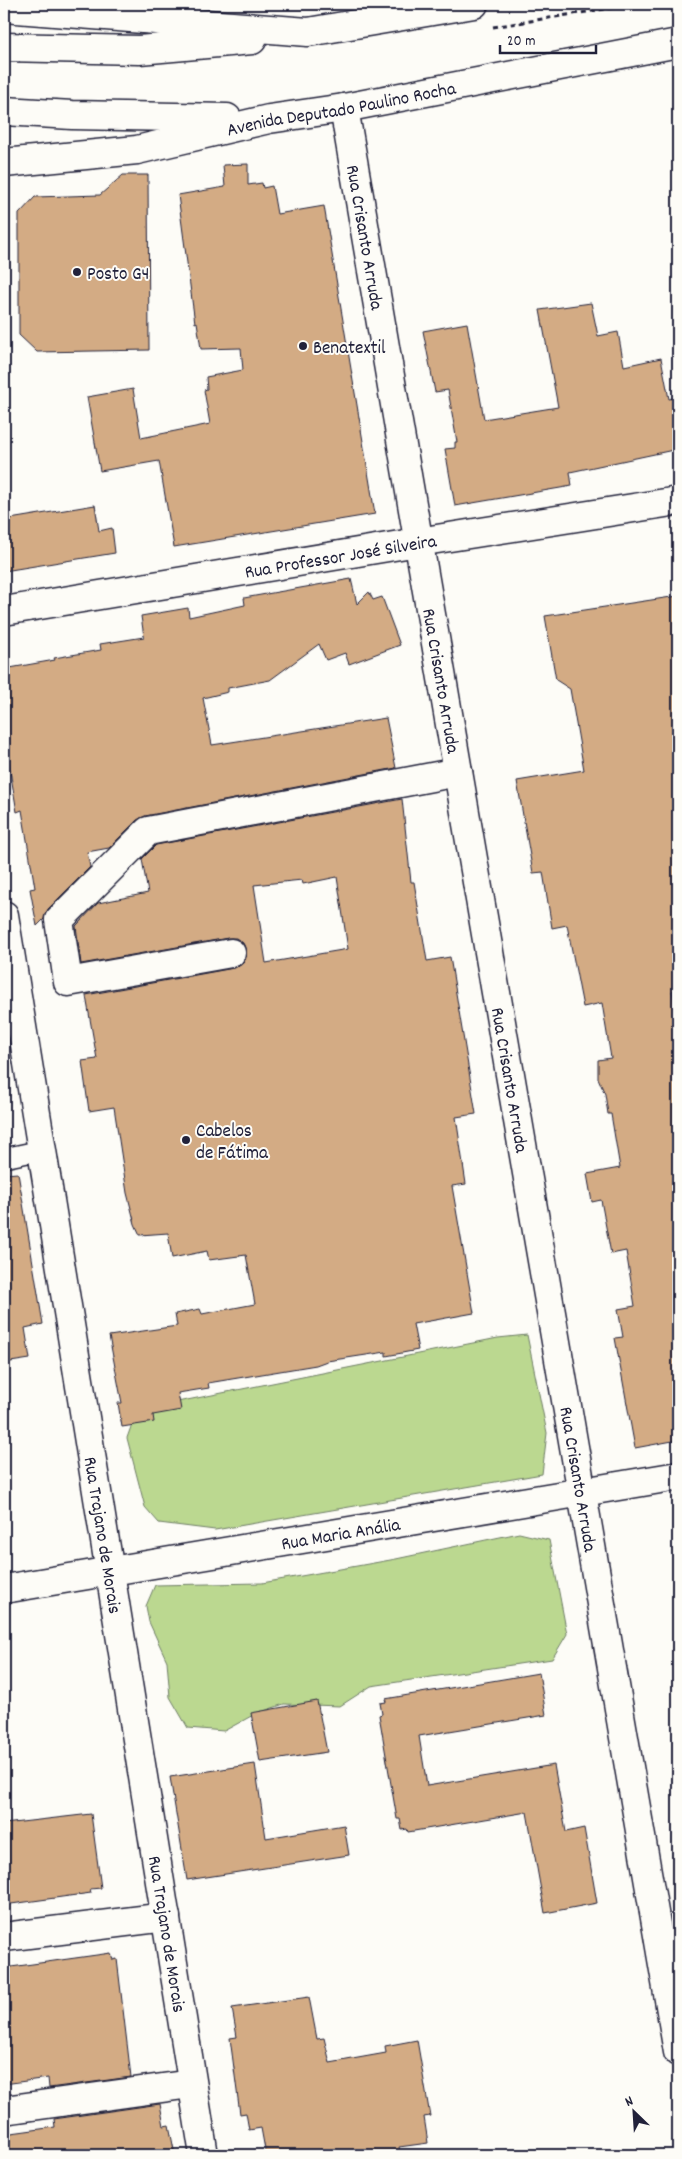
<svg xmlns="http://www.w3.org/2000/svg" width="682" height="2159" font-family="Dekko,sans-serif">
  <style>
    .green { fill: #bbd890; stroke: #6e7d66 }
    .building { fill: #d3ab84; stroke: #22223b; fill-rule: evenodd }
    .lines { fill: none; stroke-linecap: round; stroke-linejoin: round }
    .service-casing { stroke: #22223b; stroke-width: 22 }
    .minor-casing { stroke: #22223b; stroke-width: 31 }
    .primary-casing { stroke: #22223b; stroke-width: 31 }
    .path { stroke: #22223b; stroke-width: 3; stroke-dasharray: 5 4; stroke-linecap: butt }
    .service { stroke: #fdfcf7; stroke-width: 19 }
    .minor { stroke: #fdfcf7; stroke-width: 28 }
    .primary { stroke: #fdfcf7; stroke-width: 28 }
    .poi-dot { fill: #22223b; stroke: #fdfcf7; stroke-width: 2 }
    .labels { text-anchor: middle; stroke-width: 4; stroke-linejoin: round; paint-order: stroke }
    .street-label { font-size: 19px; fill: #22223b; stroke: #fdfcf7 }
    .poi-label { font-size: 19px; fill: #22223b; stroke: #fdfcf7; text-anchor: start }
  </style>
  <rect width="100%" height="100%" fill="#fdfcf7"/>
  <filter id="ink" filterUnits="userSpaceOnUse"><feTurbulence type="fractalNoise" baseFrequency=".02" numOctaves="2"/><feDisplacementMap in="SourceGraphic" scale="10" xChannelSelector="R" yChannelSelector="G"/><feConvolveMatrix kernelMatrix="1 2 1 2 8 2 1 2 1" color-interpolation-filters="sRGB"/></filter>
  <g filter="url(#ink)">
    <g class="green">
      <path d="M527 1335 547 1433 542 1474 215 1530 159 1523 145 1507 127 1438 137 1410 498 1338Z"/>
      <path d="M519 1533 549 1540 567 1634 552 1659 371 1686 340 1706 284 1704 255 1714 224 1731 188 1728 170 1697 167 1661 149 1622 146 1606 155 1585 262 1583 396 1559Z"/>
    </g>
    <g class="building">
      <path d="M248 164V185L262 183 263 188 272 186 277 214 324 206 375 514 174 547 159 461 100 471 87 397 133 389 141 438 210 424 204 390 207 389 206 377 243 370 241 348 201 349 197 322 195 323 178 195 225 187 223 165Z"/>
      <path d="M123 175H148L149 350 37 352 19 335V214L35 197 100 195Z"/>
      <path d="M591 303 598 336 618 332 624 366 661 358 669 399 678 397V449L570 472 572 486 455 506 445 449 455 448V442H457L448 390 435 392 423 331 467 323 484 419 558 407 540 310Z"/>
      <path d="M95 505 99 531 112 528 115 553 4 571V520Z"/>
      <path d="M351 579 357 604 369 592 373 600 382 597 400 645 349 664 345 653 326 660 319 644 270 680 228 688V692L203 698 212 745 386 718 396 768 145 816 137 820 109 848 87 852 90 867 48 909 44 919 37 926 30 889 35 888 22 810 17 812 4 735V669L55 660 54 658 101 650 100 644 144 637 141 616 188 608 189 617 245 605 244 598Z"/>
      <path d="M678 596V990L672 991 678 1020V1440L635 1448 615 1338 623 1337 618 1309 635 1306 626 1251 611 1254 601 1200 592 1202 587 1174 620 1168 611 1114H608L605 1094 598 1078V1060L611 1058 602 1003 583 1007 567 925 552 928 543 872 533 873 517 781 584 770 570 689 556 680 545 616Z"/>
      <path d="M402 799 411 882H414L427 961 450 957 476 1114 456 1117 466 1184 452 1186 474 1313 413 1324 418 1350 386 1356V1352L327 1361 316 1365 208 1383 209 1388 178 1393 181 1410 153 1415 154 1422 122 1427 118 1403H122L109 1336 177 1326 175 1314 200 1309 202 1314 255 1304 246 1255 209 1260 207 1251 172 1258 168 1233 140 1235 135 1224 127 1193 114 1107 89 1111 82 1061 97 1059 86 996V995L234 968 241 965 246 958V951L243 943 236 938H228L81 964 76 926 98 903 148 893 142 859 156 845ZM337 877 348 949 266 963 254 885 302 880 303 884Z"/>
      <path d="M18 1173 43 1324 25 1328 30 1359 4 1363V1174Z"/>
      <path d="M539 1673 546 1715 419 1736 427 1786 554 1765 566 1832 584 1828 597 1903 545 1913 527 1812 408 1832 407 1829 402 1830 400 1819H397L379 1715 382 1714 380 1703 386 1702 385 1699Z"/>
      <path d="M317 1701 327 1752 260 1762 251 1713Z"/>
      <path d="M255 1764 266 1838 344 1825 349 1855 187 1880 170 1777Z"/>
      <path d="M91 1814 101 1888 90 1889 91 1893 4 1905V1824Z"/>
      <path d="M111 1953 113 1960 117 1959 131 2077 49 2088 48 2078 4 2084V1968Z"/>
      <path d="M309 1997 317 2039 324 2038 330 2063 386 2053 385 2046 417 2040 430 2116 424 2117 428 2143 399 2147 401 2155H266L261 2128 249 2130 246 2113 240 2114 230 2038 237 2037 232 2008Z"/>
      <path d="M160 2104 164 2126 169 2125 175 2155H4V2134L55 2127 54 2119Z"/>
    </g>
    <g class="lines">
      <defs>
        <path id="service" d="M4 1158 42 1150"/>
        <g id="minor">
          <path id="s1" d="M344 108 678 2052"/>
          <path id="s2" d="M4 611 418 542 678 501"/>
          <path id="s3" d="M4 915 204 2155"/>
          <path d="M231 953 68 982 59 920 148 831 458 772"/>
          <path id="s4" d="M4 1589 678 1476"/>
          <path d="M4 1937 166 1917"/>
          <path d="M4 2110 191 2084"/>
        </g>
        <g id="primary">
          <path d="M4 8 308 32 474 4"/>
          <path d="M4 47 139 50 252 40"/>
          <path d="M4 111 72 115 227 118"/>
          <path id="s5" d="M4 163 137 150 269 119 344 108 678 43"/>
        </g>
      </defs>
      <use href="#service" class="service-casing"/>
      <use href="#minor" class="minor-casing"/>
      <use href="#primary" class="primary-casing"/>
      <path class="path" d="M493 27 636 4"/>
      <use href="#service" class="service"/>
      <use href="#minor" class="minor"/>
      <use href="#primary" class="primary"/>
    </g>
  </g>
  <g class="poi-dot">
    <circle cx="77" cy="272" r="5"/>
    <circle cx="303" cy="346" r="5"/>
    <circle cx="186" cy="1140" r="5"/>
  </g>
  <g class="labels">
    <g class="street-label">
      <text dy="7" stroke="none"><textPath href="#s5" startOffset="342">Avenida Deputado Paulino Rocha</textPath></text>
      <text dy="7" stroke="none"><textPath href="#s1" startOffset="131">Rua Crisanto Arruda</textPath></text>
      <text dy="7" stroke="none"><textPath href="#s2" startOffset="341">Rua Professor José Silveira</textPath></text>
      <text dy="7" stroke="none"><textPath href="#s1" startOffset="581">Rua Crisanto Arruda</textPath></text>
      <text dy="7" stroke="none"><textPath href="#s1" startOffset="986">Rua Crisanto Arruda</textPath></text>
      <text dy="7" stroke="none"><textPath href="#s1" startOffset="1391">Rua Crisanto Arruda</textPath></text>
      <text dy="7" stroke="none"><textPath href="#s4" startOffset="341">Rua Maria Anália</textPath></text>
      <text dy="7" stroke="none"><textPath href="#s3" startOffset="628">Rua Trajano de Morais</textPath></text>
      <text dy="7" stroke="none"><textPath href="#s3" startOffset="1032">Rua Trajano de Morais</textPath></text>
    </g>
    <g class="poi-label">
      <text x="87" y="279">Posto G4</text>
      <text x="313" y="353">Benatextil</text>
      <text x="196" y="1136">Cabelos<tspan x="196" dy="22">de Fátima</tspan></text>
    </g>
  </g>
  <rect width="682" height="2159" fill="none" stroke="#fdfcf7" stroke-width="20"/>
  <rect x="10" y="10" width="662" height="2139" fill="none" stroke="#22223b" stroke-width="2" filter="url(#ink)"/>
  <g transform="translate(634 2112) rotate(335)" stroke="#fdfcf7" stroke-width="4" paint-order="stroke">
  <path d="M0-4L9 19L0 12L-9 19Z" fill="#22223b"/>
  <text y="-8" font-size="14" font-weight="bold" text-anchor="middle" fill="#22223b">N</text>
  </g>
  <path d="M500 45v8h96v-8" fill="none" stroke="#22223b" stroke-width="2.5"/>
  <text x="507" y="45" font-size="15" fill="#22223b" stroke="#fdfcf7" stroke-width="4" paint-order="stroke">20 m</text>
</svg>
